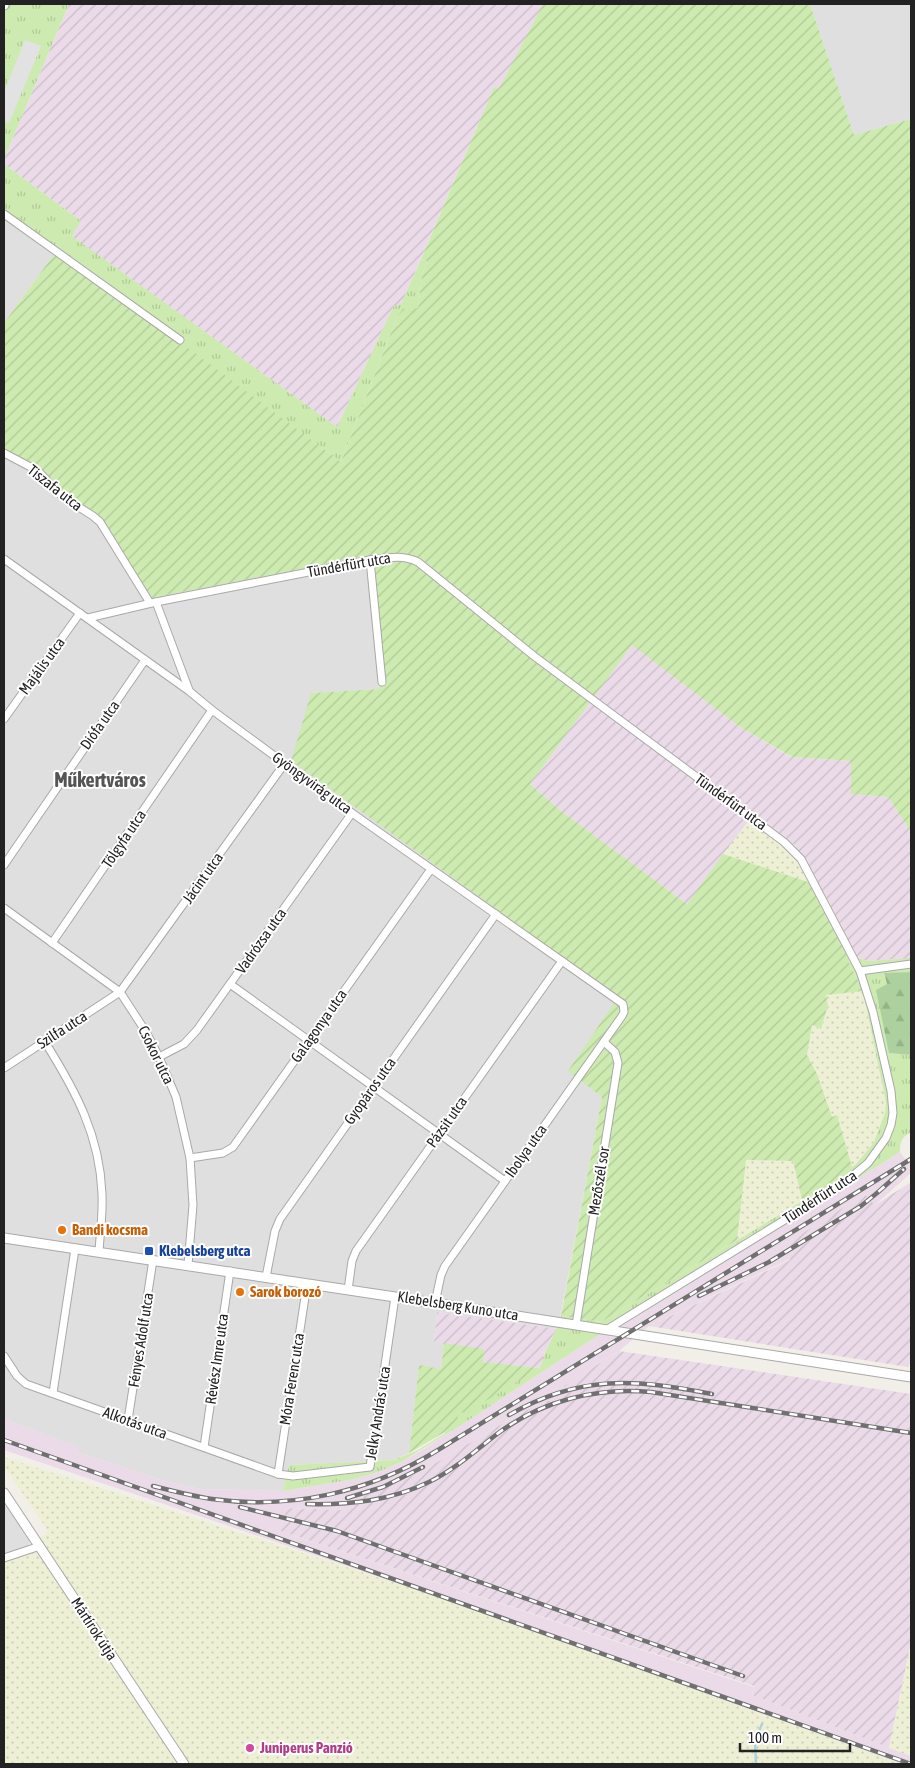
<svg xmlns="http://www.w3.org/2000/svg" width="915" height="1768" font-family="'Asap Condensed',sans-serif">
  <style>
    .residential { fill: #e0dfdf }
    .industrial { fill: url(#industrial-furrows) }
    .railway { fill: #ebdbe8 }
    .farmland { fill: url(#farmland-dots) }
    .grass { fill: url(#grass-tufts) }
    .forest { fill: url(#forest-firs) }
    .garden { fill: url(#garden-furrows) }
    .parking { fill: #e2e2e2 }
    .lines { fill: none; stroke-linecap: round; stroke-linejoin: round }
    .stream { stroke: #aad3df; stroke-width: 2.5 }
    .minor-casing { stroke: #a9a9a9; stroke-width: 9 }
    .tertiary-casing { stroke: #a9a9a9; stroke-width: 11 }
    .minor { stroke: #fff; stroke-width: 7 }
    .tertiary { stroke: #fff; stroke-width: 9 }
    .rail-casing { stroke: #707070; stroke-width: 4.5 }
    .rail { stroke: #fff; stroke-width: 2.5; stroke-dasharray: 8; stroke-linecap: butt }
    .food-dot { fill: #e8710a; stroke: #fff; stroke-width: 2 }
    .transit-dot { fill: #1a4fb4; stroke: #fff; stroke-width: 2 }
    .hotel-dot { fill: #d1479c; stroke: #fff; stroke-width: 2 }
    .labels { text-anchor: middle; stroke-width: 4; stroke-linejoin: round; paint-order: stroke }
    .street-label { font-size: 15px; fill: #222; stroke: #fff }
    .food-label { font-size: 15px; font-weight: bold; fill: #c56008; stroke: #fff; text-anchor: start }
    .transit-label { font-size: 15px; font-weight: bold; fill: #164399; stroke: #fff; text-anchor: start }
    .hotel-label { font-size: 15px; font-weight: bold; fill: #b23c85; stroke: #fff; text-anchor: start }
    .district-label { font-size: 20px; font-weight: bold; fill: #555; stroke: #fff }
  </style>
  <defs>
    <pattern id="industrial-furrows" width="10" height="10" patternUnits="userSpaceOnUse" patternTransform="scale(1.25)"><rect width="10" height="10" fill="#ebdbe8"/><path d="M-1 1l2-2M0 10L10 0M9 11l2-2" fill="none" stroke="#c9bcc7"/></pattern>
    <pattern id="farmland-dots" width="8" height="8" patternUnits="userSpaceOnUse" patternTransform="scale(1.25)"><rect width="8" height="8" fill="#eef0d5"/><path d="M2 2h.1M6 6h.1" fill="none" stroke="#ccceb7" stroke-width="1.8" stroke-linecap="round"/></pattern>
    <pattern id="grass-tufts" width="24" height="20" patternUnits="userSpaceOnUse" patternTransform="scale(1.25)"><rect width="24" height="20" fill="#cdebb0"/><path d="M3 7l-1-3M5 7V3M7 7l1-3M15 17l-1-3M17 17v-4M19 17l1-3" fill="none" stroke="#b0c997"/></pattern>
    <pattern id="forest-firs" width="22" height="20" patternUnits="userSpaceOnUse" patternTransform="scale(1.25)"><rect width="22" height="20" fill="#add19e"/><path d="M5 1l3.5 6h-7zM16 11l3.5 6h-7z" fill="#95b388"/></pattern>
    <pattern id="garden-furrows" width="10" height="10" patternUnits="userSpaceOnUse" patternTransform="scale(1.25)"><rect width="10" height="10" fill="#cdebb0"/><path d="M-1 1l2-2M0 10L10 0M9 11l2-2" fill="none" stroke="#b0c997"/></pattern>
  </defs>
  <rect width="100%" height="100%" fill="#f2efe9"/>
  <g class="residential">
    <path d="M810 4H911V119L854 135Z"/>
    <path d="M4 212 57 250 4 323Z"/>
    <path d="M4 448 95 514 151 598 375 554 379 689 311 693 618 997 602 1097 558 1329 437 1312 434 1341 444 1343 441 1369 419 1366 409 1453 394 1460 290 1465 283 1491 200 1489 168 1482 77 1452 78 1447 4 1419Z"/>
    <path d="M4 1498 30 1536 29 1547 4 1554Z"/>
  </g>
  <g class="industrial">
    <path d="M69 4H543L499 90 494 87 401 305 393 307 337 427 71 236 81 221 4 164V159Z"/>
    <path d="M632 644 740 727 791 757 851 761V794L888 797 911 832V958L869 961 857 958 797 847 754 814 687 904 561 811 530 784Z"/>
    <path d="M911 1182V1364H909L908 1367 649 1326 790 1260 782 1246 865 1194 875 1205Z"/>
    <path d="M437 1312 558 1329 553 1335 544 1354 540 1368 482 1362 484 1350 434 1342Z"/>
    <path d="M619 1351 911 1394V1643L889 1748 752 1695 754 1686 280 1531 286 1508 349 1510V1500L388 1487 425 1469 519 1414 537 1405 565 1395 563 1386Z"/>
  </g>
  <path class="railway" d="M900 1152 905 1159 911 1156V1173L875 1205 865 1194 782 1246 790 1259 649 1326 619 1351 564 1386 566 1395 537 1405 519 1414 425 1469 388 1487 349 1500V1510L286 1508 280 1531 754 1687 752 1695 911 1756V1764H902L424 1592 4 1450V1419L79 1447 77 1452 168 1482 200 1489 283 1491 349 1480 375 1473 401 1462 424 1449 594 1338 659 1303Z"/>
  <g class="farmland">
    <path d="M754 814 797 847 817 885 723 854Z"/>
    <path d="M863 991 886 1103 885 1113 874 1142 852 1167 837 1115 832 1118 817 1074 807 1055 812 1025 821 1029 828 1005 826 995Z"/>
    <path d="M745 1160 793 1161 802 1200 737 1240Z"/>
    <path d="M4 1457 424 1592 902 1764H4V1554L29 1547 48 1531 4 1466Z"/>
    <path d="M911 1643V1756L889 1748Z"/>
  </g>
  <g class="grass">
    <path d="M4 4H69L4 159Z"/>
    <path d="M4 164 81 221 72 236 337 427 393 307 401 304 421 259 427 261 422 276 418 308 397 317 341 462 4 212Z"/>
    <path d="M857 958 869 961 911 958V972L884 974 887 984 889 1053 911 1055V1132C902 1137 900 1141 900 1152L659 1303 594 1338 458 1427 401 1462 375 1473 349 1480 283 1491 289 1465 394 1460 418 1450 444 1434 458 1412 540 1368C543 1357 547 1347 552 1338 557 1327 558 1329 561 1316L601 1322 822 1189 856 1164 874 1142 885 1113 886 1103 863 991 848 961Z"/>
  </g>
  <path class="forest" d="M911 972V1055L889 1053 876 990 887 984 884 973Z"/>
  <g class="garden">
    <path d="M543 4H810L854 135 911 119V832L888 797 851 794V761L792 757 740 727 632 645 530 784 561 811 687 904 723 854 817 885 857 958 848 961 863 991 826 995 828 1005 821 1029 812 1025 807 1055 817 1074 832 1117 837 1115 852 1167 822 1189 802 1200 793 1161 746 1160 737 1240 601 1322 561 1316 602 1097 568 1071 618 997 291 761 311 693 379 689 375 555 151 598 95 514 4 448V323L57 250 341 462 397 317 403 309 418 308 422 276 427 261 421 259 494 87 499 89Z"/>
    <path d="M444 1343 484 1349 483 1362 540 1368 466 1413 458 1412 457 1425 409 1453 419 1365 441 1369Z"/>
  </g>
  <path class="parking" d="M25 40 41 46 9 123 4 121V92Z"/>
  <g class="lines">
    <path class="stream" d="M756 1764 755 1741 762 1724"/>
    <defs>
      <g id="minor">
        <path d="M4 214 180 340"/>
        <path d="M4 453 38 471 63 497 93 516 100 522 150 603"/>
        <path d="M4 559 189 691 212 710 352 813 623 1004 624 1012 622 1016 445 1266 441 1275 435 1303"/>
        <path d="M370 560 382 682"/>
        <path d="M156 602 189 690"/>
        <path d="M88 618 156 602 370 560C387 558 402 554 418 562L534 656 784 842 801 859 860 971 873 1012 891 1091 893 1113 891 1125 886 1138 868 1163 843 1184 606 1330"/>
        <path d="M4 719 80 613"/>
        <path d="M4 865 145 660"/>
        <path d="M4 908 120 992 146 1032 159 1057 176 1097 190 1158 193 1205 188 1265"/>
        <path d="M52 943 212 710"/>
        <path d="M860 971 911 964"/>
        <path d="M230 984 505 1181"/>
        <path d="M45 1042C75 1090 100 1135 102 1194 103 1214 100 1233 99 1252"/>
        <path d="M159 1057 184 1044 197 1030 352 813"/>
        <path d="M4 1068 120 992 285 763"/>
        <path d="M190 1158 223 1153 233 1147 431 869"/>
        <path d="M266 1277 275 1231 280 1219 496 914"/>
        <path d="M348 1290 352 1261 356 1251 562 961"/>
        <path d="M576 1325 618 1063 615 1052 604 1042"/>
        <path d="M4 1356 17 1376 26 1384 278 1474 293 1476 370 1467 395 1297"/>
        <path d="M53 1393 75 1249"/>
        <path d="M128 1420 153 1260"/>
        <path d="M204 1447 230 1271"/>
        <path d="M278 1474 307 1284"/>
        <path d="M4 1558 40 1546"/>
      </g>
      <g id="tertiary">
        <path d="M4 5V4"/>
        <path d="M4 1238 395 1297 911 1377"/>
        <path d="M4 1493 184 1764"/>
      </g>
    </defs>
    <use href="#minor" class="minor-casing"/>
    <use href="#tertiary" class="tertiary-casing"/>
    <use href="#minor" class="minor"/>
    <use href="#tertiary" class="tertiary"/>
    <defs>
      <g id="rail">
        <path d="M699 1296 769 1262 861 1206 877 1193 904 1169"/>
        <path d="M509 1415C580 1374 636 1379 712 1394"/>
        <path d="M4 1440 911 1764"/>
        <path d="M153 1486C173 1491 192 1496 212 1499 292 1510 370 1492 438 1450L911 1159"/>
        <path d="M347 1498 383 1487 423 1467"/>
        <path d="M307 1504C349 1505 390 1501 429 1482 454 1470 475 1451 497 1434 541 1401 596 1387 651 1392L911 1433"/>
        <path d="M240 1507 337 1531 743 1676"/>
      </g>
    </defs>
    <use href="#rail" class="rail-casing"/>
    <use href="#rail" class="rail"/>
  </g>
  <g class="food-dot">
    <circle cx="62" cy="1230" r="5"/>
    <circle cx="240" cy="1292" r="5"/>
  </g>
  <rect class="transit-dot" x="144" y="1246" width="10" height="10" rx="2.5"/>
  <circle class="hotel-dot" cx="250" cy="1748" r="5"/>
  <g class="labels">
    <g class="street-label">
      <text transform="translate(55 488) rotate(38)" y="5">Tiszafa utca</text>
      <text transform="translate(349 565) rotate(-10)" y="5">Tündérfürt utca</text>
      <text transform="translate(42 666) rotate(-54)" y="5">Majális utca</text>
      <text transform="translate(100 725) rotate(-55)" y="5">Diófa utca</text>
      <text transform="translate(312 783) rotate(36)" y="5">Gyöngyvirág utca</text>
      <text transform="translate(731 802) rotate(36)" y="5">Tündérfürt utca</text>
      <text transform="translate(124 839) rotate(-56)" y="5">Tölgyfa utca</text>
      <text transform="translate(203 878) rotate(-55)" y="5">Jácint utca</text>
      <text transform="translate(261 941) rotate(-55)" y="5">Vadrózsa utca</text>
      <text transform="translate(319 1026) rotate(-55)" y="5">Galagonya utca</text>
      <text transform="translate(62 1030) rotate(-33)" y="5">Szilfa utca</text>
      <text transform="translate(156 1055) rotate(64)" y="5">Csokor utca</text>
      <text transform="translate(370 1091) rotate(-55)" y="5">Gyopáros utca</text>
      <text transform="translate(447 1122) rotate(-55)" y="5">Pázsit utca</text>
      <text transform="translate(526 1151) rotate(-55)" y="5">Ibolya utca</text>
      <text transform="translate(599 1181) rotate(-81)" y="5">Mezőszél sor</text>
      <text transform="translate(820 1197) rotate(-33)" y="5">Tündérfürt utca</text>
      <text transform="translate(458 1306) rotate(9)" y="5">Klebelsberg Kuno utca</text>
      <text transform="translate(141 1340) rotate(-81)" y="5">Fényes Adolf utca</text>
      <text transform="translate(217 1359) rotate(-82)" y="5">Révész Imre utca</text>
      <text transform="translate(292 1379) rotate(-81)" y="5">Móra Ferenc utca</text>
      <text transform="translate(378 1413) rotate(-81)" y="5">Jelky András utca</text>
      <text transform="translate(135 1423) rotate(20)" y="5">Alkotás utca</text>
      <text transform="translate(94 1629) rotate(57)" y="5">Mártírok útja</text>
    </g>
    <g class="food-label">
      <text x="72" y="1235">Bandi kocsma</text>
      <text x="250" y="1297">Sarok borozó</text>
    </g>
    <g class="transit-label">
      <text x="159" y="1256">Klebelsberg utca</text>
    </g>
    <g class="hotel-label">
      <text x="260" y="1753">Juniperus Panzió</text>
    </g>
    <g class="district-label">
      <text x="100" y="787">Műkertváros</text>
    </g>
  </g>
  <rect width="915" height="1768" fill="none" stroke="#222222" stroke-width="10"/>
  <path d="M740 1743v8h110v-8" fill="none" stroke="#222222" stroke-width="2.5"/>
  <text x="748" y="1743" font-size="15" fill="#222222" stroke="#ffffff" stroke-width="4" paint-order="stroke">100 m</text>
</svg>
